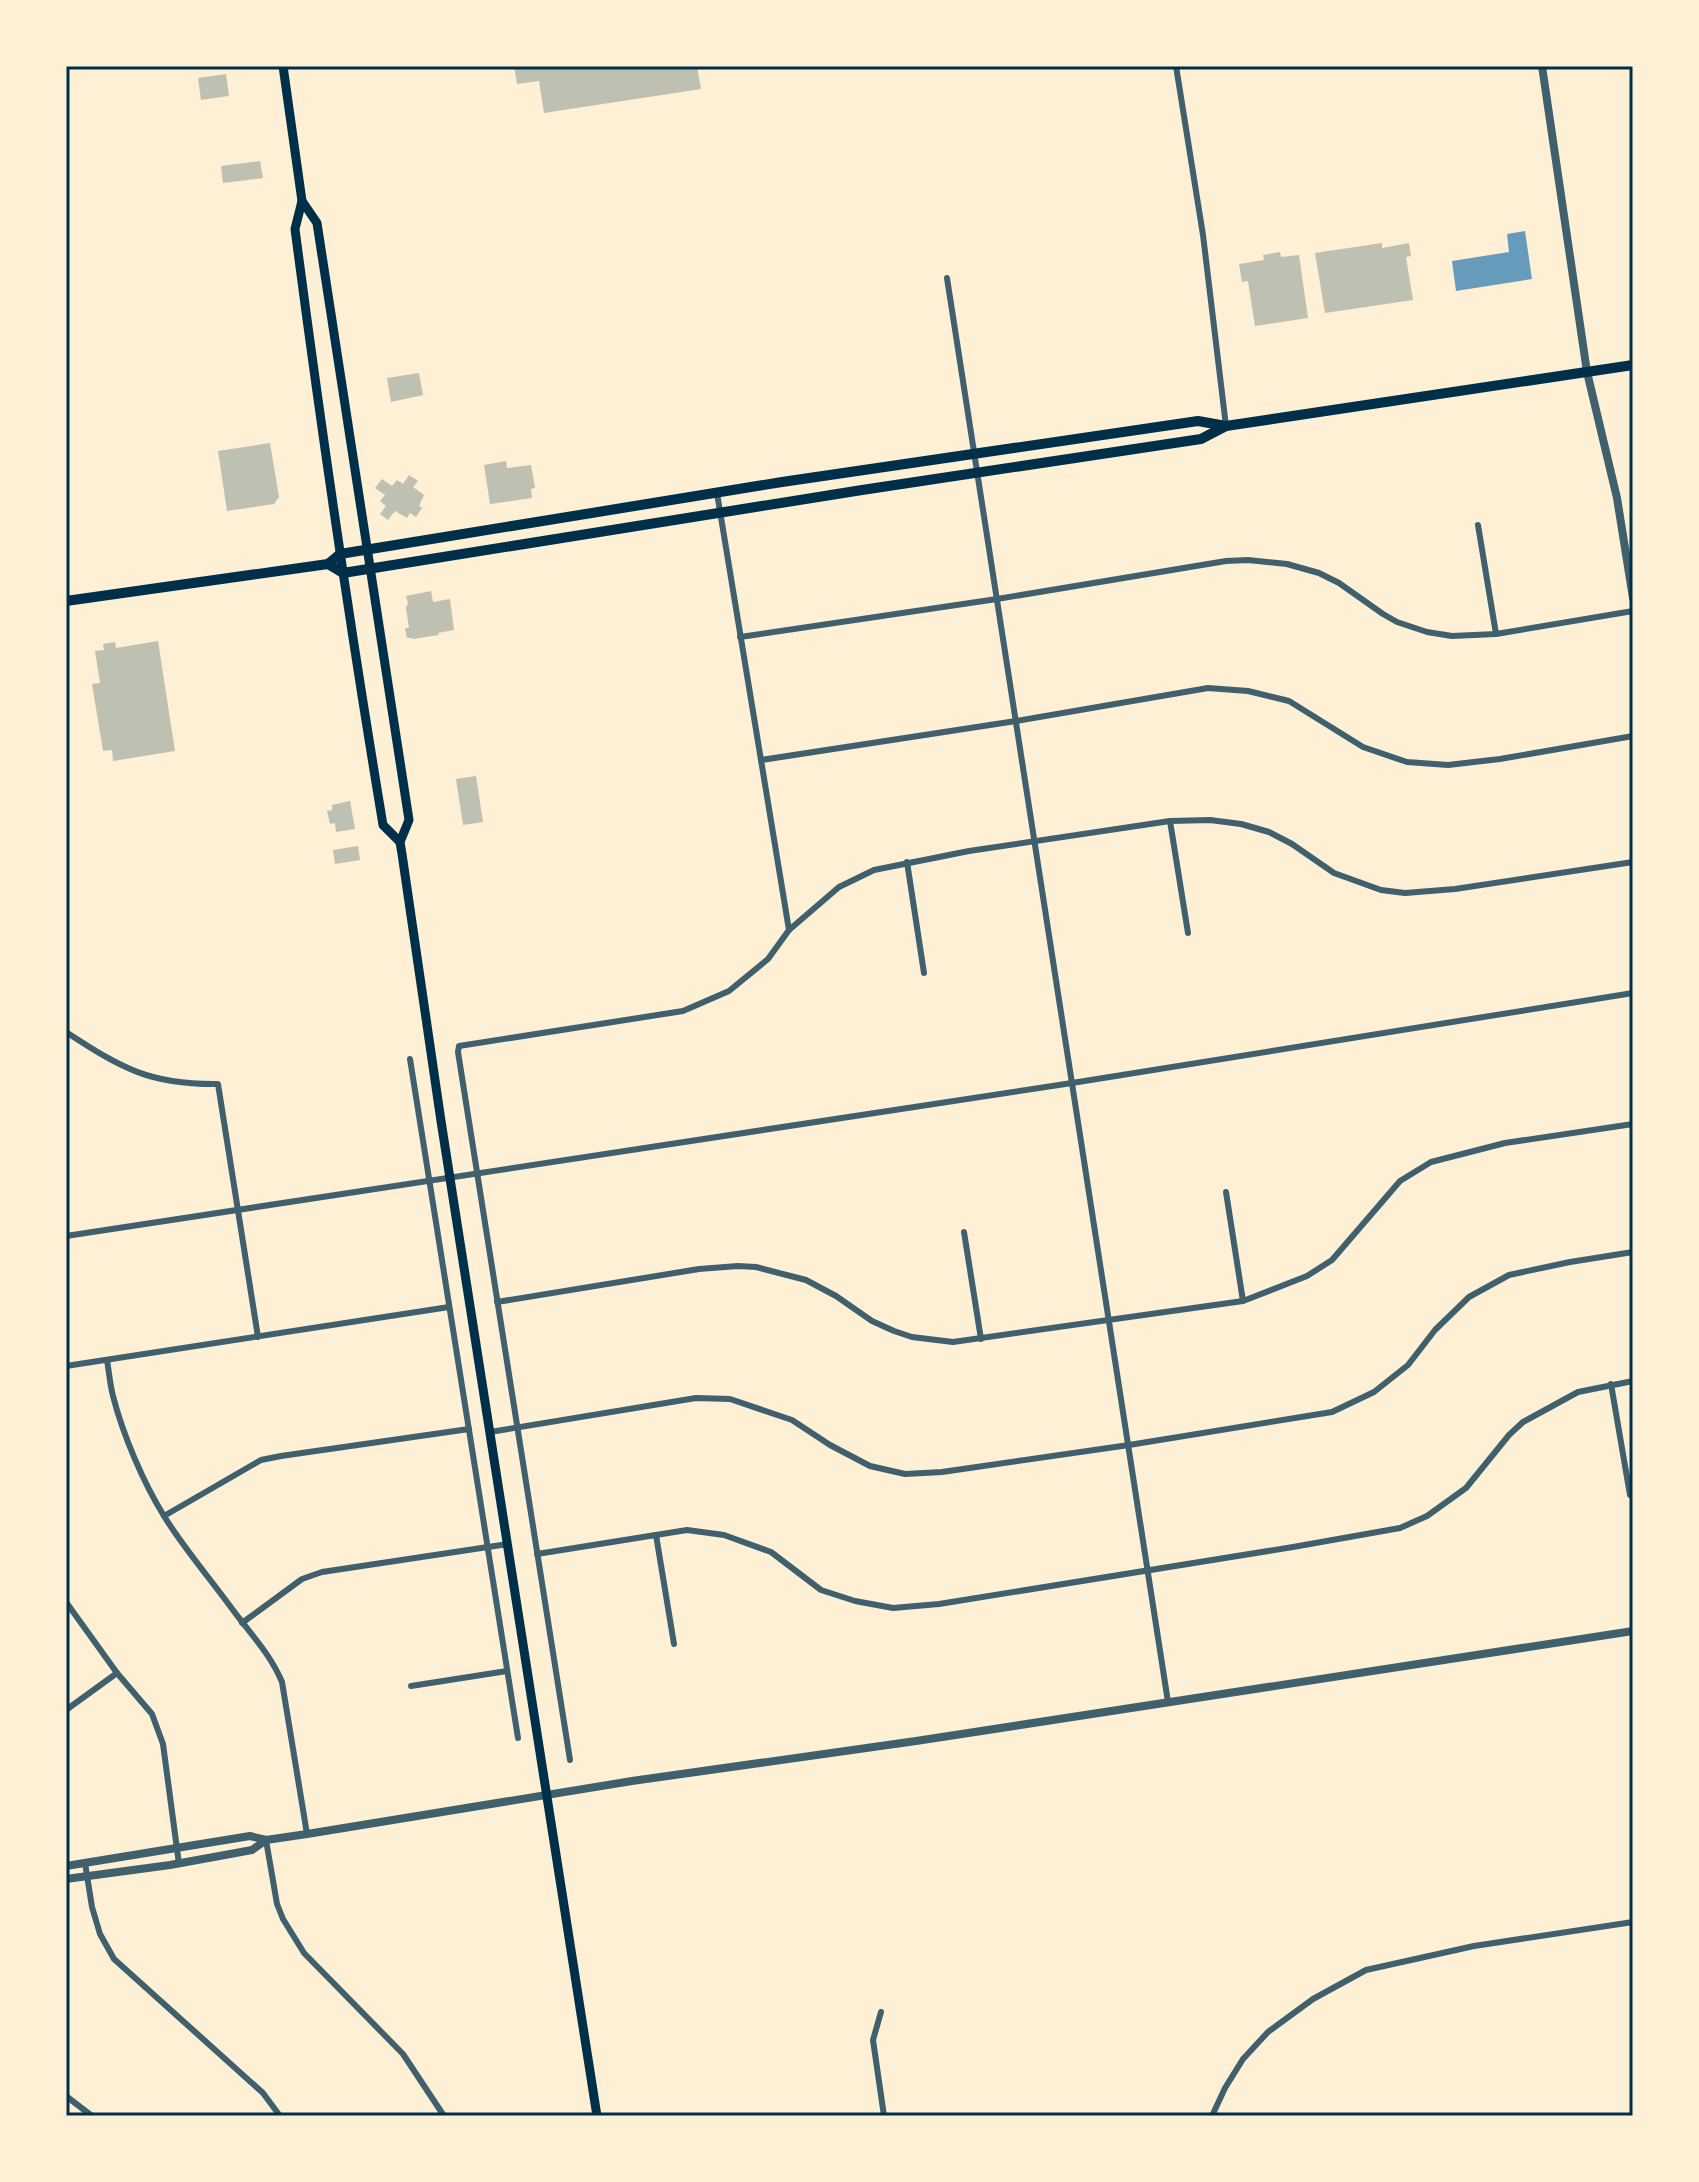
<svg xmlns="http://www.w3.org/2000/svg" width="1699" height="2182" font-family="'Exo 2',sans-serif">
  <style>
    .water { fill: #669bbc }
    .building { fill: #bec0b2 }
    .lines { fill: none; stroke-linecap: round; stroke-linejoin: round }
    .minor { stroke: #3f606c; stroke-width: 6 }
    .tertiary { stroke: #3f606c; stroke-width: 8 }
    .secondary { stroke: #003049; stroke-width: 9 }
    .primary { stroke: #003049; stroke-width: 10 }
    .neatline { fill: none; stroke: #003049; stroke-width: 3 }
  </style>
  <rect width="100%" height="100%" fill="#fdf0d5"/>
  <path class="water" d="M1525 231 1532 279 1456 291 1452 261 1509 252 1507 234Z"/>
  <g class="building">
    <path d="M514 66H697L701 89 544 113 539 81 517 84Z"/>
    <path d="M226 74 229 96 201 100 198 78Z"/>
    <path d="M260 161 263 178 223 183 221 166Z"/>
    <path d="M1382 243V248L1409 243 1411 256 1406 257 1413 300 1325 313 1315 253Z"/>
    <path d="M1280 252 1281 257 1299 255 1308 318 1255 326 1248 281 1242 282 1239 264 1264 260 1263 255Z"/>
    <path d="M419 373 423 395 391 402 387 378Z"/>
    <path d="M270 443 279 497 274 504 227 511 218 451Z"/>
    <path d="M506 461 507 468 531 465 535 488 531 489 532 498 490 504 484 465Z"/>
    <path d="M409 475 418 481 413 487 424 495 419 506 422 508 416 517 410 513 407 518 395 511 388 520 380 514 386 506 380 501 385 495 375 488 382 479 392 486 397 480 403 484Z"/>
    <path d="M431 591 433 602 450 599 454 630 438 633 439 635 413 639 412 638H407L405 628H409L406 608 408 603 406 596Z"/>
    <path d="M158 641 175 751 113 761 112 750 103 751 92 684 100 683 95 651 104 650 103 644 115 642 116 648Z"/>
    <path d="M476 776 483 822 463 825 456 779Z"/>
    <path d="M350 801 355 829 336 832 335 823 330 824 327 811 332 810V805Z"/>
    <path d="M358 846 360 860 335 864 333 850Z"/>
  </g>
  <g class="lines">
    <g class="minor">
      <path d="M1176 66 1203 235 1226 426"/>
      <path d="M947 278 1168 1702"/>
      <path d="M717 493 789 930"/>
      <path d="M1478 525 1496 634"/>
      <path d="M740 637 997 599 1226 561 1248 560 1287 564 1319 573 1339 583 1383 614 1397 622 1427 632 1452 636 1496 634 1633 611"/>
      <path d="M761 760 1016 721 1208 688 1248 691 1289 701 1363 747 1407 762 1448 765 1500 759 1633 736"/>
      <path d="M1170 821 1188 933"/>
      <path d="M907 862 924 973"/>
      <path d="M66 1032C121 1068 150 1085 218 1084L258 1337"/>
      <path d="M410 1059 518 1738"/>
      <path d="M1226 1192 1243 1301"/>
      <path d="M964 1232 981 1339"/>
      <path d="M66 1236 1072 1083 1633 993"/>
      <path d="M497 1302 699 1269 738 1266 756 1267 806 1280 836 1296 872 1321 894 1331 912 1337 953 1342 1243 1301 1307 1276 1332 1260 1400 1181 1431 1162 1505 1143 1633 1124"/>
      <path d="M107 1360C109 1372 110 1385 113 1396 123 1435 143 1482 164 1516 183 1547 208 1576 230 1606 248 1631 270 1653 282 1682L307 1834"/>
      <path d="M66 1366 449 1307"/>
      <path d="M1611 1384 1630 1495"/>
      <path d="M490 1432 696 1398 730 1399 792 1420 830 1445 870 1466 905 1474 942 1472 1129 1445 1332 1412 1374 1392 1408 1365 1435 1330 1469 1297 1509 1275 1570 1262 1633 1252"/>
      <path d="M164 1516 261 1460 281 1456 469 1429"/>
      <path d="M656 1535 674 1644"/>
      <path d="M537 1554 687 1530 724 1535 771 1552 821 1590 855 1601 893 1608 939 1604 1293 1547 1400 1528 1427 1516 1466 1488 1509 1435 1523 1422 1578 1392 1633 1381"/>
      <path d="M66 1602 117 1673 152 1714 163 1744 179 1864"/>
      <path d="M242 1623 302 1579 322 1572 508 1544"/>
      <path d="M411 1686 507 1671"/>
      <path d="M66 1710 117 1673"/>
      <path d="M570 1760 458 1052 459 1046 683 1011 729 991 768 959 789 930 839 887 874 870 969 851 1170 821 1210 820 1241 824 1269 832 1292 844 1334 873 1381 890 1405 893 1455 889 1633 862"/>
      <path d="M266 1840 277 1904 283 1919 304 1953 403 2054 444 2116"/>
      <path d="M85 1863 92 1907 100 1934 114 1959 263 2093 280 2116"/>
      <path d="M881 2012 873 2040 884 2116"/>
      <path d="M66 2096 92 2116"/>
      <path d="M1212 2116 1225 2088 1243 2059 1268 2032 1313 1999 1366 1970 1474 1946 1633 1922"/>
    </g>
    <g class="tertiary">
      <path d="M1542 66 1587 372 1617 498 1633 598"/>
      <path d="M66 1866 250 1836 266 1840 307 1834 632 1781 916 1741 1633 1631"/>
      <path d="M66 1879 170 1865 252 1850 266 1840"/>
    </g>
    <g class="secondary">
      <path d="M283 66 302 201 295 229C321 428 350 627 383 825L400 842"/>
      <path d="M302 201 317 223 409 820 400 842 402 854 441 1121 597 2116"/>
    </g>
    <g class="primary">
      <path d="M328 564 343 573 862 490 1201 439 1226 426"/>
      <path d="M66 601 328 564 340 554 782 482 1198 421 1226 426 1633 365"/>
    </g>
  </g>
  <rect width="1699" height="2182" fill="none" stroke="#fdf0d5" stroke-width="136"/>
  <rect x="68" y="68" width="1563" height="2046" class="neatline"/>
</svg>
